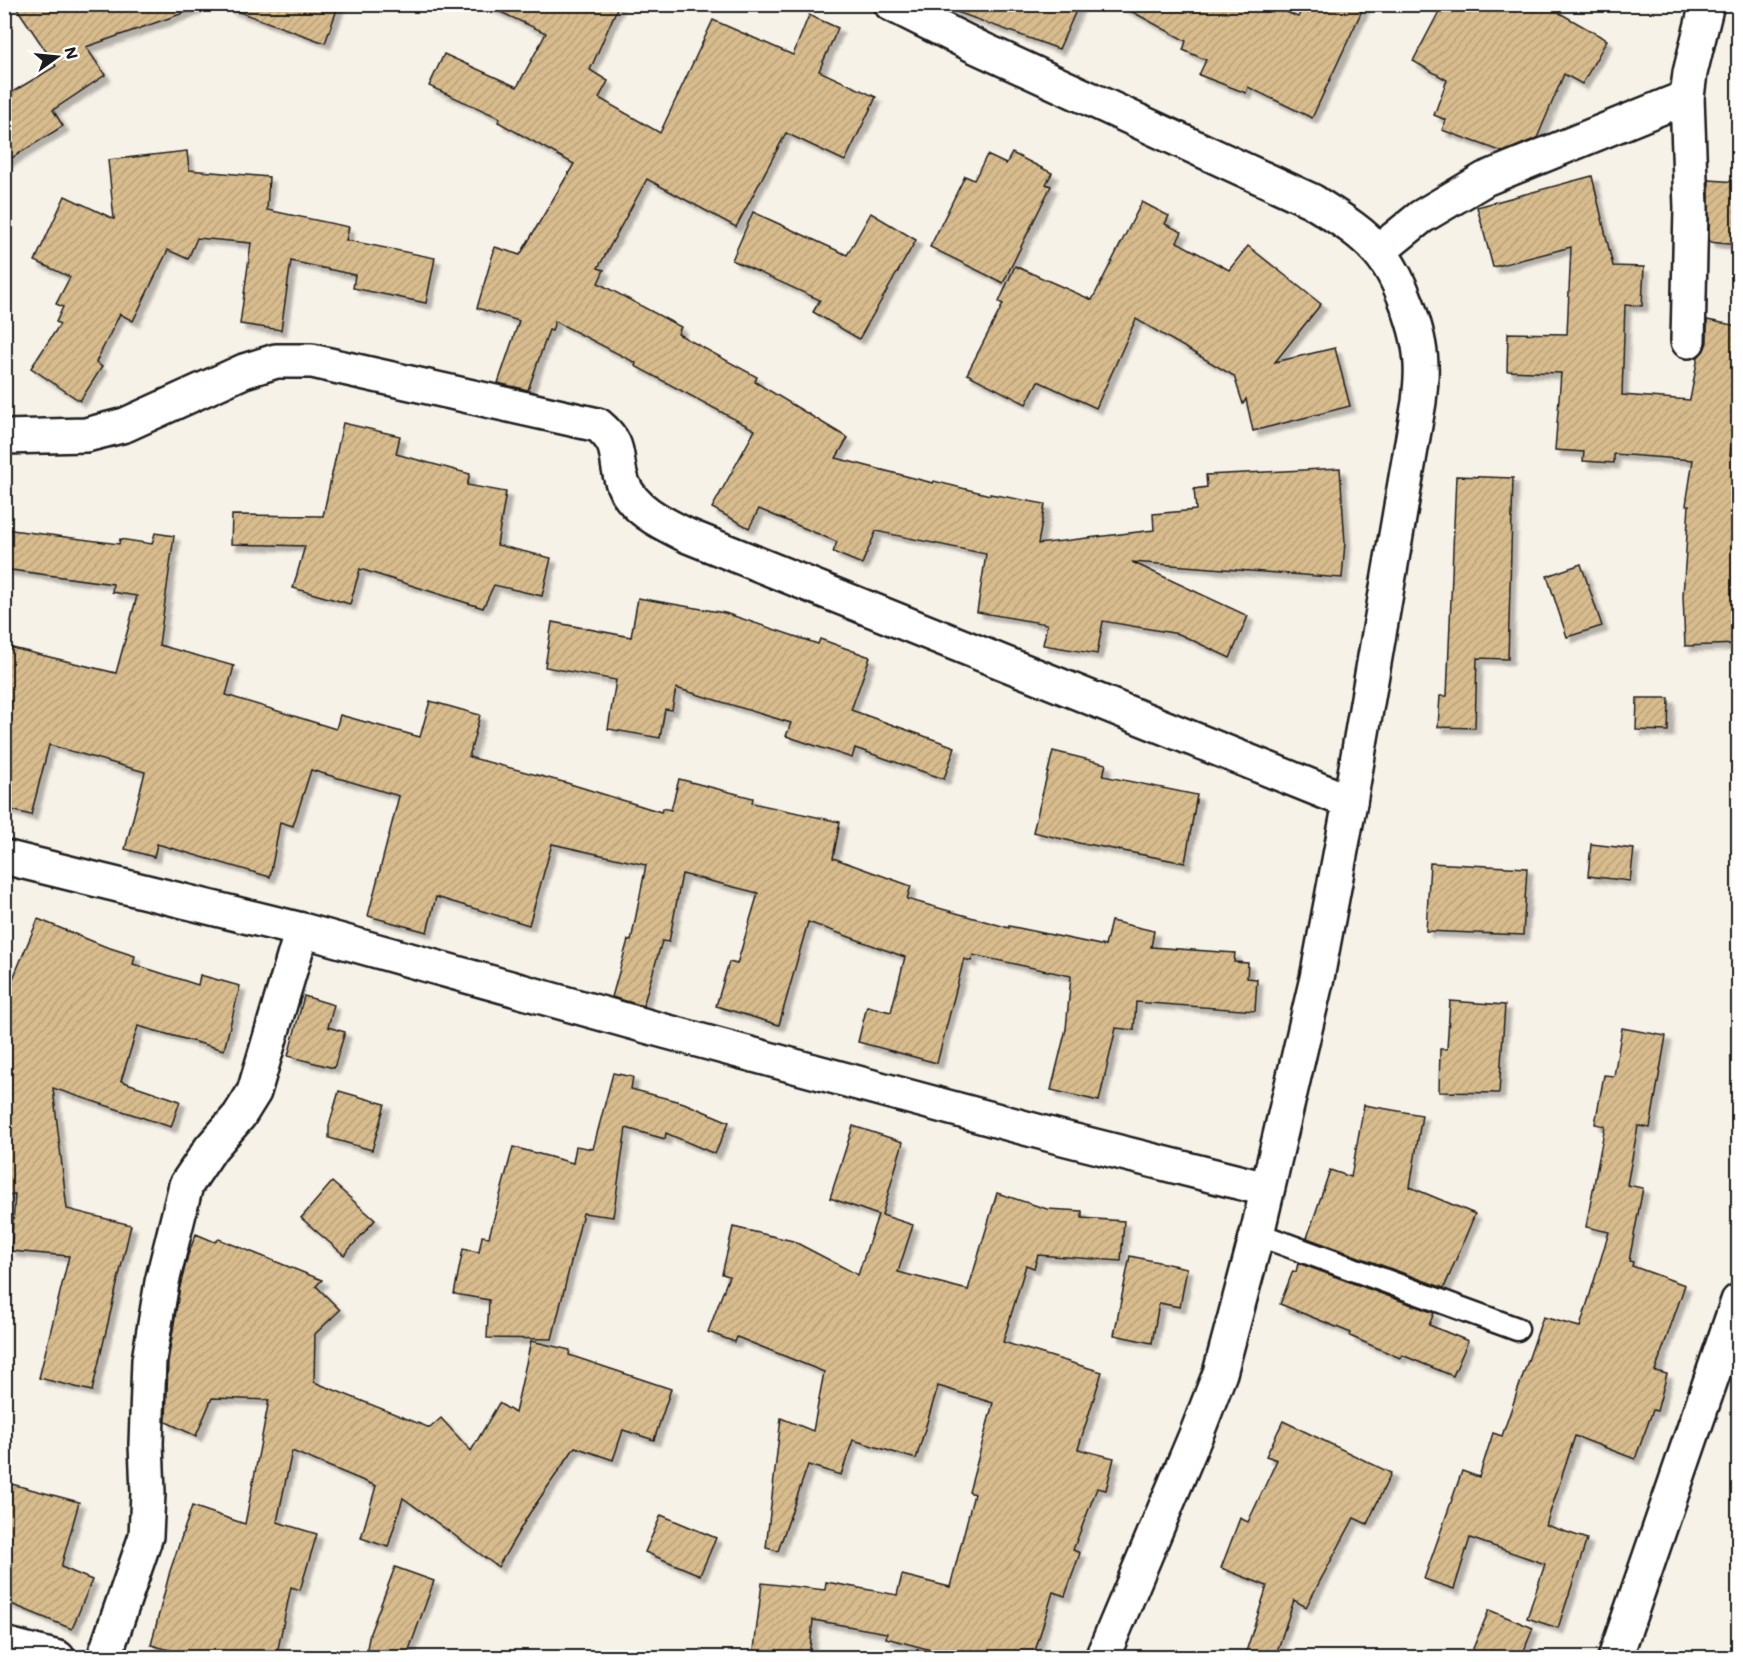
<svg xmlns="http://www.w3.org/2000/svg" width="1743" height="1662" font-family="Mali,sans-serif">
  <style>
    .building { fill: url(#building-hatch); stroke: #1c1c1c; stroke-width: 1.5; filter: url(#shadow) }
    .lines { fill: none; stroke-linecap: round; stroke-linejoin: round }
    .service-casing { stroke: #1c1c1c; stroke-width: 27 }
    .minor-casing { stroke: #1c1c1c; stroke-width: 38 }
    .tertiary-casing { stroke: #1c1c1c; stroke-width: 38 }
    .service { stroke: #fff; stroke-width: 22 }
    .minor { stroke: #fff; stroke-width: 33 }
    .tertiary { stroke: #fff; stroke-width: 33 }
  </style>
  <defs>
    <pattern id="building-hatch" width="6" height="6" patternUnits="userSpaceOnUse" patternTransform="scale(1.5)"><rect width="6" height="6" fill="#d8bc8d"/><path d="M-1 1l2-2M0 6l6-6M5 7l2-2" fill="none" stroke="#b9a179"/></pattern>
    <filter id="shadow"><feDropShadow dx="5.5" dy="5.5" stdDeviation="1.5" flood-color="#0004"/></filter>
  </defs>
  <rect width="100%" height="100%" fill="#f7f2e8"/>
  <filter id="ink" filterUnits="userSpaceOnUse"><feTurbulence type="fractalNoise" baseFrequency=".0167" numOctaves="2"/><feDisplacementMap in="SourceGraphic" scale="12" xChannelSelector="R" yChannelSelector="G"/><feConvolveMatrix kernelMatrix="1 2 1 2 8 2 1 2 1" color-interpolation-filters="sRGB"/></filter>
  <g filter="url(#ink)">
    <g class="building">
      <path d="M14 4 194 5 195 9 86 47 105 75 53 110 63 126 4 163V97L56 66Z"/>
      <path d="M229 4H339L325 43 228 8Z"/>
      <path d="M483 4H619L590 70 608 81 599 98 660 133 713 20 793 55 809 15 838 28 819 71 876 97 845 161 786 133 736 227 647 179 598 268 604 270 598 283 681 327 678 334 757 377 755 382 848 438 836 458 933 483 934 481 990 495V494L1045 504 1038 544 1154 530 1153 514 1196 510 1194 489 1207 487 1206 475 1340 468 1345 543 1342 578 1132 562 1248 616 1230 658 1179 634 1103 621 1097 654 1043 645 1047 624 977 612 986 554 876 531 862 564 833 552 837 542 759 509 749 528 712 508 755 430 635 366 636 363 555 321 552 331 549 330 528 390 498 383 519 321 477 308 495 247 520 255 574 164 498 122 500 118 429 86 444 54 517 87 546 33Z"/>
      <path d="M946 4H1079L1059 49 946 8Z"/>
      <path d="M1118 4H1267L1298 17 1304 4H1365L1312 118 1248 87 1246 93 1199 75 1206 60 1183 50 1186 41Z"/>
      <path d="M1443 4H1544L1607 40 1582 84 1564 74 1537 138 1503 152 1442 130 1446 120 1434 115 1447 80 1413 61Z"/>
      <path d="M187 151 189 170 269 177 267 210 349 227 346 240 435 258 426 303 353 288 355 275 291 261 281 330 240 324 251 243 197 238 188 259 168 250 133 321 120 314 96 362 102 367 80 401 31 368 60 324 56 322 63 307 56 304 70 277 35 261 65 196 114 219 108 160Z"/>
      <path d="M1012 153 1052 173 1046 184 1051 186 1003 283 930 247 965 176 974 180 987 155 1006 164Z"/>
      <path d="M1592 176 1613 266 1644 267 1642 306 1625 305 1622 395 1690 400 1698 357 1704 350 1707 342V320L1738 326V398L1730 455 1738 456V644L1685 646 1683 596 1689 505H1686L1693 460 1614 454V463L1583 461 1584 452 1555 450 1561 373 1507 371 1508 333 1567 334 1571 247 1493 267 1477 207Z"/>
      <path d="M1709 180 1738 182V245L1709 242Z"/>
      <path d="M1142 202 1169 216 1165 224 1182 232 1177 242 1229 270 1248 246 1321 304 1275 362 1335 348 1350 406 1253 431 1246 399 1243 404 1234 376 1136 319 1096 408 1038 381 1026 404 967 374 1003 304 999 302 1015 266 1092 300Z"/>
      <path d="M753 212 847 255 871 213 916 240 859 339 813 312 820 300 732 260Z"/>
      <path d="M343 423 400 436 396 454 470 474 467 485 506 492 497 545 551 558 542 596 494 585 483 608 360 569 350 604 293 588 305 546 231 544 232 515 323 516Z"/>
      <path d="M1456 476 1513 478 1508 659 1477 658 1475 728 1438 727 1440 696H1447Z"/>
      <path d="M4 529 119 544 120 539 152 544 155 533 174 536 159 645 234 666 226 695 336 729 340 715 420 737 430 701 480 715 469 757 567 783 661 812 663 808 671 810 679 779 753 798 752 803 840 822 833 858 911 886 907 899 1009 928V926L1105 946 1111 921 1154 931 1151 947 1235 953 1234 962 1248 963 1247 978 1257 979 1255 1011 1136 1002 1134 1030 1116 1028 1099 1101 1051 1090 1066 1029 1071 976 973 955 971 961 964 959 937 1063 858 1042 867 1006 891 1012 905 957 808 922 779 1025 716 1006 729 962 737 964 758 893 682 874 669 942 662 941 643 1006 612 997 628 940 631 941 646 865 552 844 529 925 436 897 427 932 368 916 399 796 311 770 293 826 280 822 270 877 157 844 154 857 125 849 145 772 49 745 31 815 4 808V646L116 673 137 596 112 592 113 584 4 569Z"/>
      <path d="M1581 564 1602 626 1567 637 1547 576Z"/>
      <path d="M638 598 725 613 818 644 820 639 870 657 851 710 955 747 944 779 855 748 852 758 786 736 791 723 676 688 672 710 665 709 660 738 608 729 616 680 545 667 552 622 631 637Z"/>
      <path d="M1637 698H1669L1668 731 1636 730Z"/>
      <path d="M1053 751 1106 764 1103 776 1197 795 1185 863 1087 844V845L1033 832Z"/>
      <path d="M1591 844 1634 849 1630 881 1588 876Z"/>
      <path d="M1430 863 1527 868 1523 935 1426 931Z"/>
      <path d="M38 919 104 946 135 956 133 964 198 985 200 975 240 986 224 1050 138 1026 121 1081 180 1101 171 1127 53 1088 67 1209 131 1225 92 1391 39 1378 69 1256 11 1251 15 1194 4 1197V1000Z"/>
      <path d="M304 996 334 1005 328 1027 345 1032 334 1068 288 1056Z"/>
      <path d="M1450 1001 1505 1005 1499 1093 1439 1092 1440 1049H1447Z"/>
      <path d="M1622 1028 1666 1036 1650 1128 1638 1126 1627 1185 1643 1188 1629 1261 1633 1262 1632 1266 1685 1285 1655 1371 1667 1374 1657 1411 1653 1410 1635 1459 1575 1436 1546 1525 1587 1539 1558 1628 1527 1618 1545 1564 1470 1538 1454 1589 1424 1579 1462 1471 1479 1477 1493 1433 1502 1436 1543 1317 1580 1327 1609 1232 1586 1227 1605 1126 1595 1124 1604 1075 1614 1076Z"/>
      <path d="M613 1073 633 1077 631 1089 684 1103 729 1122 715 1154 666 1133 665 1139 626 1128 613 1217 583 1213 552 1339 487 1338 489 1300 454 1294 463 1249 479 1252 482 1236 489 1237 513 1147 573 1163 576 1146 593 1149Z"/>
      <path d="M339 1091 385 1104 372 1150 329 1138V1125Z"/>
      <path d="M1364 1105 1422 1115 1410 1187 1475 1214 1444 1288 1307 1238 1330 1170 1351 1177Z"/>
      <path d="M853 1126 903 1142 882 1215 913 1225 898 1272 968 1290 997 1193 1047 1209 1082 1211V1218L1124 1221 1121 1261 1038 1255 1034 1268 1026 1265 1003 1342 1102 1372 1078 1449 1114 1458 1106 1490 1097 1488 1073 1550 1080 1553 1065 1596 1053 1592 1033 1658H961L886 1638 887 1633 813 1620 809 1658H753L762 1583 825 1590 826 1582 897 1595 902 1575 950 1587 974 1494 969 1492 993 1403 938 1386 916 1459 853 1440 841 1475 808 1465 778 1551 766 1548 781 1418 813 1431 824 1372 737 1337 735 1342 708 1332 729 1276 722 1274 733 1227 793 1241 858 1275 878 1215 830 1198Z"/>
      <path d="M332 1182 375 1220 344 1255 301 1218Z"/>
      <path d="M196 1234 215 1242 219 1239 322 1280 316 1286 340 1310 315 1334 314 1382 430 1428 441 1418 471 1451 499 1403 515 1413 531 1341 570 1350 569 1355 671 1389 654 1440 623 1430 613 1460 575 1447 529 1514 498 1567 403 1498 388 1547 361 1538 376 1486 292 1451 277 1522 317 1534 300 1590 291 1587 276 1658H199L151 1645 170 1571 192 1506 245 1524 269 1400 212 1398 196 1436 166 1422 168 1362 180 1286 188 1255Z"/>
      <path d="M1130 1256 1187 1268 1180 1307 1159 1303 1152 1343 1114 1335Z"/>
      <path d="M1298 1263 1434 1313 1429 1325 1468 1341 1453 1376 1402 1355 1400 1358 1350 1336 1351 1333 1280 1304 1293 1271 1296 1272Z"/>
      <path d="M1283 1421 1391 1473 1367 1524 1354 1518 1306 1607 1294 1600 1275 1658H1244L1267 1586 1221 1568 1240 1518 1248 1522 1277 1460 1266 1456Z"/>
      <path d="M4 1482 79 1502 61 1567 92 1580 72 1629 4 1601Z"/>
      <path d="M661 1515 716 1538 700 1575 645 1552Z"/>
      <path d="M395 1567 434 1581 406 1658H365L370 1633Z"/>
      <path d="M1489 1610 1533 1628 1521 1658H1469Z"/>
    </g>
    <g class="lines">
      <defs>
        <path id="service" d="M1257 1234 1517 1329"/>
        <g id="minor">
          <path d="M891 4 975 46 1312 201C1335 216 1360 230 1378 251 1400 275 1420 332 1421 365 1422 377 1420 390 1419 402L1350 802 1317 978 1257 1234 1220 1373 1198 1430 1102 1658"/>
          <path d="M1379 251 1421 217 1485 179 1687 97"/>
          <path d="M1688 341 1691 208 1687 97 1690 73 1707 4"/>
          <path d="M4 437 86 435 125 425 244 371 276 361H312L598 425C624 447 613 457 623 484 634 511 664 524 688 536L1350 802"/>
          <path d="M4 857 302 930 657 1029 1059 1137 1266 1189"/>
          <path d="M4 1644 58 1658"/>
          <path d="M104 1658 146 1536 148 1493 146 1444 149 1360 162 1282 186 1185 211 1148 239 1116 254 1092 302 930"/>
        </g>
        <path id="tertiary" d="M1615 1658 1738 1301"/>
      </defs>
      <use href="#service" class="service-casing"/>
      <use href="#minor" class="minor-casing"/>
      <use href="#tertiary" class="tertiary-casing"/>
      <use href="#service" class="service"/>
      <use href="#minor" class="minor"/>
      <use href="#tertiary" class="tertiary"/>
    </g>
  </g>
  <rect width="1743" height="1662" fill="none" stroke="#fff" stroke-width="24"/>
  <rect x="12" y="12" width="1719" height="1638" fill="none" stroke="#1c1c1c" stroke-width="2" filter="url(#ink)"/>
  <g transform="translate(57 57) rotate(75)" stroke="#ffffff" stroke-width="4.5" paint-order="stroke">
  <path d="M0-4.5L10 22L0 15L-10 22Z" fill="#1c1c1c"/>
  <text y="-9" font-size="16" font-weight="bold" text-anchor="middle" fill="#1c1c1c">N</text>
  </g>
</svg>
